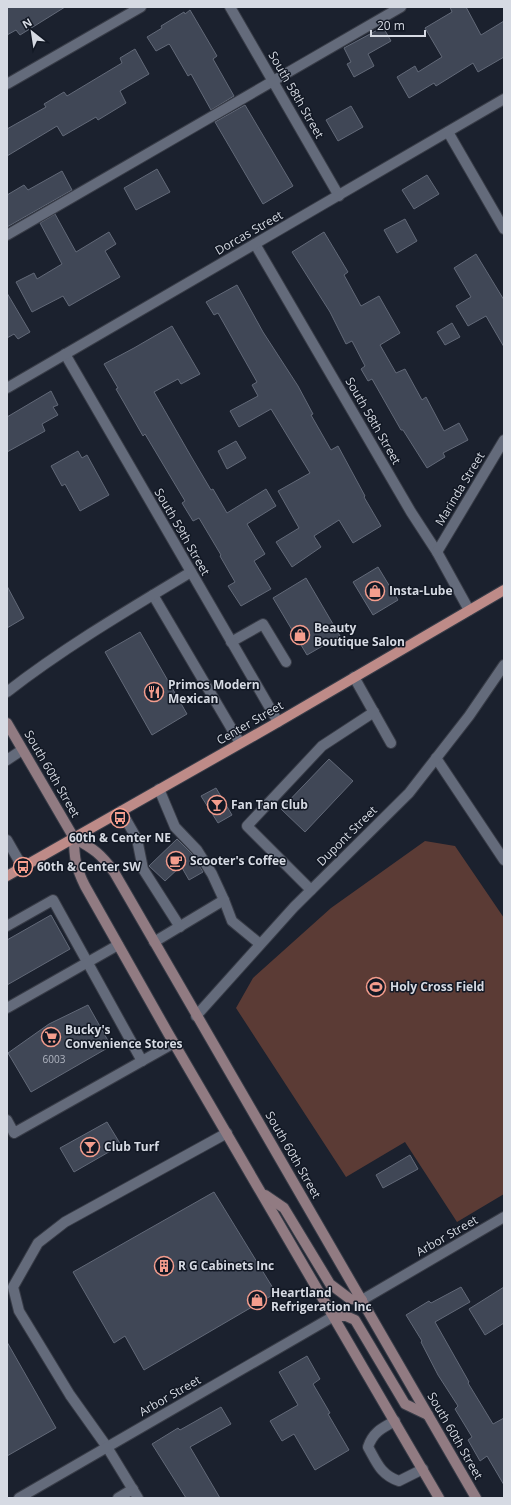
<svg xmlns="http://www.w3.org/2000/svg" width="511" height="1505" font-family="'Open Sans',sans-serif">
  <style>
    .green { fill: #5b3b35 }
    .building { fill: #404756; stroke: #626978 }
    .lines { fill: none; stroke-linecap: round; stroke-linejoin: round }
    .service-casing { stroke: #383c47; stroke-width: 12 }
    .minor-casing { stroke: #383c47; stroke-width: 12 }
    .secondary-casing { stroke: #383c47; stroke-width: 12 }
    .primary-casing { stroke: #383c47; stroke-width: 12 }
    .service { stroke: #646b7b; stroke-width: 10 }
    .minor { stroke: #646b7b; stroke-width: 10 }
    .secondary { stroke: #917b82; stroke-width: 10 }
    .primary { stroke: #be8b88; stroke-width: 10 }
    .labels { text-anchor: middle; stroke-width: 3; stroke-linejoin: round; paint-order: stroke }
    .number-label { font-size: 10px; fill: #b0b5c0 }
    .street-label { font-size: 12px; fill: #d6dae3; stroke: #121824 }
    .poi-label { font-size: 12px; font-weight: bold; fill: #d6dae3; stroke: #121824; text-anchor: start }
  </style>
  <rect width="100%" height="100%" fill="#1b212e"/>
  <path class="green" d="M425 841 455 846 504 918V1194L457 1222 405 1142 346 1177 236 1008 253 978 331 908Z"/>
  <g class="building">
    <path d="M7 7H65L20 35 16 30 7 35Z"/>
    <path d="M450 7H466L481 35 504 21V57L478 72 473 63 436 86 434 83 409 98 397 77 415 66 418 72 442 57 425 28 452 12Z"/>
    <path d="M190 10 217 56 213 59 234 96 211 110 191 74 188 76 170 45 169 44 156 51 147 37 162 28 161 26 184 12 185 14Z"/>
    <path d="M383 27 391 41 368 54 374 66 354 77 347 64 351 62 344 48Z"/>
    <path d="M135 49 149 74 120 91 126 103 98 120 96 117 63 136 57 126 7 156V129L46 107 44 104 64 92 67 96 122 63 120 58Z"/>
    <path d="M245 105 293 186 263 204 215 122Z"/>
    <path d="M351 106 363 127 338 141 326 120Z"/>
    <path d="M157 169 170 192 136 210 124 188Z"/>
    <path d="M62 171 72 190 7 227V195L24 185 28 190Z"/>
    <path d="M427 175 439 194 414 209 402 190Z"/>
    <path d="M55 214 76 252 109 232 116 244 105 251 120 277 69 306 63 296 32 312 16 282 34 273 37 279 62 264 40 223Z"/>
    <path d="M405 219 417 241 397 253 384 230Z"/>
    <path d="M324 232 348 272 344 275 361 306 379 296 400 333 380 345 396 373 405 369 422 400 426 397 444 431 459 423 468 440 443 453 445 457 427 468 403 430H401L372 379 368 381 361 369 365 366 352 341 346 344 330 312 292 252Z"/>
    <path d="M476 254 504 300V347L486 316 468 326 456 306 471 297 454 268Z"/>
    <path d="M237 285 263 332 298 386 313 414 311 415 331 450 338 446 365 496 364 497 381 526 353 543 339 520 314 536 321 547 292 567 276 542 299 528 278 491 310 473 271 409 239 427 230 411 258 396 252 385 257 382 218 313 214 315 206 302Z"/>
    <path d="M7 293 30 332 18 339 14 334 7 338Z"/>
    <path d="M452 323 460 337 445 345 437 332Z"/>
    <path d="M172 326 200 374 181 384 178 379 154 392 192 458 211 490 213 489 227 513 266 489 276 506 247 524 265 554 254 561 271 589 241 606 228 586 235 582 220 556 221 555 199 518 193 521 182 503 185 501 145 434 143 436 123 401 116 389 118 388 104 364 134 348Z"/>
    <path d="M51 391 58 405 53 407 58 415 42 424 45 431 7 452V417Z"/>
    <path d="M236 441 246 458 227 469 218 451Z"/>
    <path d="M78 451 82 458 87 455 109 495 80 511 65 484 62 486 51 466Z"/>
    <path d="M378 567 398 600 373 615 353 582Z"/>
    <path d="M306 578 340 636 307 655 273 598Z"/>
    <path d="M7 586 24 618 7 628Z"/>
    <path d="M140 632 187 714 152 735 105 652Z"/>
    <path d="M329 759 353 781 305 832 281 809Z"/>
    <path d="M216 788 232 815 218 823 201 796Z"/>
    <path d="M177 839 192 854 203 872 189 880 181 866 165 881 149 866Z"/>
    <path d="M51 915 70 949 7 985V940Z"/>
    <path d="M88 1005 111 1046 31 1092 8 1053 49 1024Z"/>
    <path d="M107 1122 121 1145 74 1172 60 1148Z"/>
    <path d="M410 1155 418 1169 383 1188 376 1175Z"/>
    <path d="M214 1192 276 1293 144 1370 125 1336 114 1343 73 1272Z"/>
    <path d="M461 1287 470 1302 435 1322 469 1382 468 1383 493 1424 504 1418V1485L487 1456 480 1461 468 1440 472 1437 455 1409 458 1406 438 1375 421 1342 422 1341 406 1315 429 1301 431 1303Z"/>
    <path d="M504 1287V1323L485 1335 469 1309Z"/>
    <path d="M7 1342 56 1428 7 1456Z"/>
    <path d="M307 1356 320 1379 313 1384 330 1413 328 1414 349 1450 315 1470 294 1434 282 1441 270 1421 298 1405 279 1372Z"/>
    <path d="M221 1407 231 1424 190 1447 220 1498H186L152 1444 178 1428 180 1430Z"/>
  </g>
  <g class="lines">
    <defs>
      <g id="service">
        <path d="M7 235 401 7"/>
        <path d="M153 595 240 743"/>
        <path d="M231 642 263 624 286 662"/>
        <path d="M354 677 391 743"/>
        <path d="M7 692C65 647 128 610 191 572"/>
        <path d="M7 760 22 750"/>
        <path d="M159 789 175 827 197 850 212 874 224 900 232 921 260 944"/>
        <path d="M121 811 137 839 143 869 180 927"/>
        <path d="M7 840 23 868"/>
        <path d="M311 890 247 826 322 746 374 712"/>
        <path d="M7 926 53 900 142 1061"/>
        <path d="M154 942 224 900"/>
        <path d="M7 1008 118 945"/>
        <path d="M7 1120 14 1133 174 1043"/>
        <path d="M395 1421C382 1428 373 1432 368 1447 377 1463 381 1475 399 1481L423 1469"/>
        <path d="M107 1447 70 1395 19 1311 13 1287 38 1243 65 1222 227 1133"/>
      </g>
      <g id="minor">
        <path d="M230 7 339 196"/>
        <path d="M7 84 141 7"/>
        <path d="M448 132 504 229"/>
        <path d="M255 244 411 512 437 552 469 610"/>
        <path d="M65 354 278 722"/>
        <path d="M7 388 504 99"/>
        <path d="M437 552 504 440"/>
        <path d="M436 758 504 860"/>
        <path d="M196 1016 294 907 409 793 469 716 504 665"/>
        <path d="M362 1300 504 1217"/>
        <path d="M107 1447 138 1498"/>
        <path d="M19 1498 334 1316"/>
        <path d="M118 1498 133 1489"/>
      </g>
      <g id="secondary">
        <path d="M7 723 74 838C74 858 76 868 85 886L168 1033 439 1498"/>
        <path d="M74 838C94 849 101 854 114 872L476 1498"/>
        <path d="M265 1195 284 1208 330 1284 350 1299 362 1300"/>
        <path d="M334 1316H346L355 1320 405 1404 428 1415"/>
      </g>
      <path id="primary" d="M7 876 278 722 504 590"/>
    </defs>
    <use href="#service" class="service-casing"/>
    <use href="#minor" class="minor-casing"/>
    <use href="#secondary" class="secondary-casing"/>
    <use href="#primary" class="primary-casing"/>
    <use href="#service" class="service"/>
    <use href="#minor" class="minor"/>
    <use href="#secondary" class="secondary"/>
    <use href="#primary" class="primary"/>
  </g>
  <defs>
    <symbol id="shop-ring" viewBox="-11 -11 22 22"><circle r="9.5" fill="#121824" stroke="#f49d8d" stroke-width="1.5"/><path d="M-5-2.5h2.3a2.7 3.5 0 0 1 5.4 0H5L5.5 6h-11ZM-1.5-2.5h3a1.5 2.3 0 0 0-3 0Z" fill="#f49d8d"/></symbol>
    <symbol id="restaurant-ring" viewBox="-11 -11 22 22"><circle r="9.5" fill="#121824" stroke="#f49d8d" stroke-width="1.5"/><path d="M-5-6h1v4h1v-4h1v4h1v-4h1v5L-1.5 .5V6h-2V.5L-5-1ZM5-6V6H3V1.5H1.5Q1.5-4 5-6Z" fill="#f49d8d"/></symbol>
    <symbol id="bar-ring" viewBox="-11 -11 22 22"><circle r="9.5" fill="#121824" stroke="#f49d8d" stroke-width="1.5"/><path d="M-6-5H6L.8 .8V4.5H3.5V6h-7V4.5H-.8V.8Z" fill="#f49d8d"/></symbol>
    <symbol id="bus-ring" viewBox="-11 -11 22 22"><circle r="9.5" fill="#121824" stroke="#f49d8d" stroke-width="1.5"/><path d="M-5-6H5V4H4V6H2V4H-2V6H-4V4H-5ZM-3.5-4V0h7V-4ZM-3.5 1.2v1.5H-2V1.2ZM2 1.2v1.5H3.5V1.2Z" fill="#f49d8d"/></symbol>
    <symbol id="cafe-ring" viewBox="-11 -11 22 22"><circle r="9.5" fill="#121824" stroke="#f49d8d" stroke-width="1.5"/><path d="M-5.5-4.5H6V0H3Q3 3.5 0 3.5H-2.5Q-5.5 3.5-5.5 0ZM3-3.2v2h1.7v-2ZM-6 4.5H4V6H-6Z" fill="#f49d8d"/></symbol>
    <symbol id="stadium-ring" viewBox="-11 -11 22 22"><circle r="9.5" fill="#121824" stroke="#f49d8d" stroke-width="1.5"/><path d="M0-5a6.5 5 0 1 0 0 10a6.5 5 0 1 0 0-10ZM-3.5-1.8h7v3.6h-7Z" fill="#f49d8d"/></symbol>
    <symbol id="supermarket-ring" viewBox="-11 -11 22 22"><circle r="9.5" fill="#121824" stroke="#f49d8d" stroke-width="1.5"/><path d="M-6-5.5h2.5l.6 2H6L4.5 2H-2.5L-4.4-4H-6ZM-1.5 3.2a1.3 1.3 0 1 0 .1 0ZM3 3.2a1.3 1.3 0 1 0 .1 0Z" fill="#f49d8d"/></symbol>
    <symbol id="building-ring" viewBox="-11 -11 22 22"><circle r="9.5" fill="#121824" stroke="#f49d8d" stroke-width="1.5"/><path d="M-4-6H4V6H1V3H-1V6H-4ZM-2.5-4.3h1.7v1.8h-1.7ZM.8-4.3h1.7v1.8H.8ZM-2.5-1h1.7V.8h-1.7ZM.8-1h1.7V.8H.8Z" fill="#f49d8d"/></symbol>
  </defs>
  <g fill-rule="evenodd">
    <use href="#shop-ring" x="364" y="580" width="22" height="22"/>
    <use href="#shop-ring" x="289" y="624" width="22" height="22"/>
    <use href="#restaurant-ring" x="143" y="681" width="22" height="22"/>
    <use href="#bar-ring" x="206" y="794" width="22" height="22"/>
    <use href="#bus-ring" x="109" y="807" width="22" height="22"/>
    <use href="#cafe-ring" x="165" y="850" width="22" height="22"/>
    <use href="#bus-ring" x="12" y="856" width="22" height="22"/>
    <use href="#stadium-ring" x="365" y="976" width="22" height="22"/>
    <use href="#supermarket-ring" x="40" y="1026" width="22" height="22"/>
    <use href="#bar-ring" x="79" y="1136" width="22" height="22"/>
    <use href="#building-ring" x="153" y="1255" width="22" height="22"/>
    <use href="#shop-ring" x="246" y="1289" width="22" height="22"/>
  </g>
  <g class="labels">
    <g class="number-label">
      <text x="54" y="1063">6003</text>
    </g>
    <g class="street-label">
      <text transform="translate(296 95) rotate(60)" y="4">South 58th Street</text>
      <text transform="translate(249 233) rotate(-30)" y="4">Dorcas Street</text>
      <text transform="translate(373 421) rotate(60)" y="4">South 58th Street</text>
      <text transform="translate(460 489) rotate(-59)" y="4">Marinda Street</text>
      <text transform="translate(182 532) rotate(60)" y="4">South 59th Street</text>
      <text transform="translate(250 723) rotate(-30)" y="4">Center Street</text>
      <text transform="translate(52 774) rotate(60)" y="4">South 60th Street</text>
      <text transform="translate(347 836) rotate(-45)" y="4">Dupont Street</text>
      <text transform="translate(293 1155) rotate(60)" y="4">South 60th Street</text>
      <text transform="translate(447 1236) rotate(-30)" y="4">Arbor Street</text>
      <text transform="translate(170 1396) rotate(-30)" y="4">Arbor Street</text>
      <text transform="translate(455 1436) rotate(60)" y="4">South 60th Street</text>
    </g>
    <g class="poi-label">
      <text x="389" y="595">Insta-Lube</text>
      <text x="314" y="632">Beauty<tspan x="314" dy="14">Boutique Salon</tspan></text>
      <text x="168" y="689">Primos Modern<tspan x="168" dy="14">Mexican</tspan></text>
      <text x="231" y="809">Fan Tan Club</text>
      <text x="120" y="842" text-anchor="middle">60th &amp; Center NE</text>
      <text x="190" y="865">Scooter's Coffee</text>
      <text x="37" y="871">60th &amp; Center SW</text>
      <text x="390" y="991">Holy Cross Field</text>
      <text x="65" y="1034">Bucky's<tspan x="65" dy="14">Convenience Stores</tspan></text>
      <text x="104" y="1151">Club Turf</text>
      <text x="178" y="1270">R G Cabinets Inc</text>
      <text x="271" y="1297">Heartland<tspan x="271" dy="14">Refrigeration Inc</tspan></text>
    </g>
  </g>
  <rect width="511" height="1505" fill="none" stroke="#d6dae3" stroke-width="16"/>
  <g transform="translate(32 32) rotate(330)" stroke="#121824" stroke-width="3" paint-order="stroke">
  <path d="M0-3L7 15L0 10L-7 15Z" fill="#d6dae3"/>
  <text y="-6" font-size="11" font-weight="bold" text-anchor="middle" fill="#d6dae3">N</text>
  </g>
  <path d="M371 30v6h54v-6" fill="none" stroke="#d6dae3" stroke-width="2"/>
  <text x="377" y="30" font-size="12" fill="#d6dae3" stroke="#121824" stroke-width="3" paint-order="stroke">20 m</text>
</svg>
